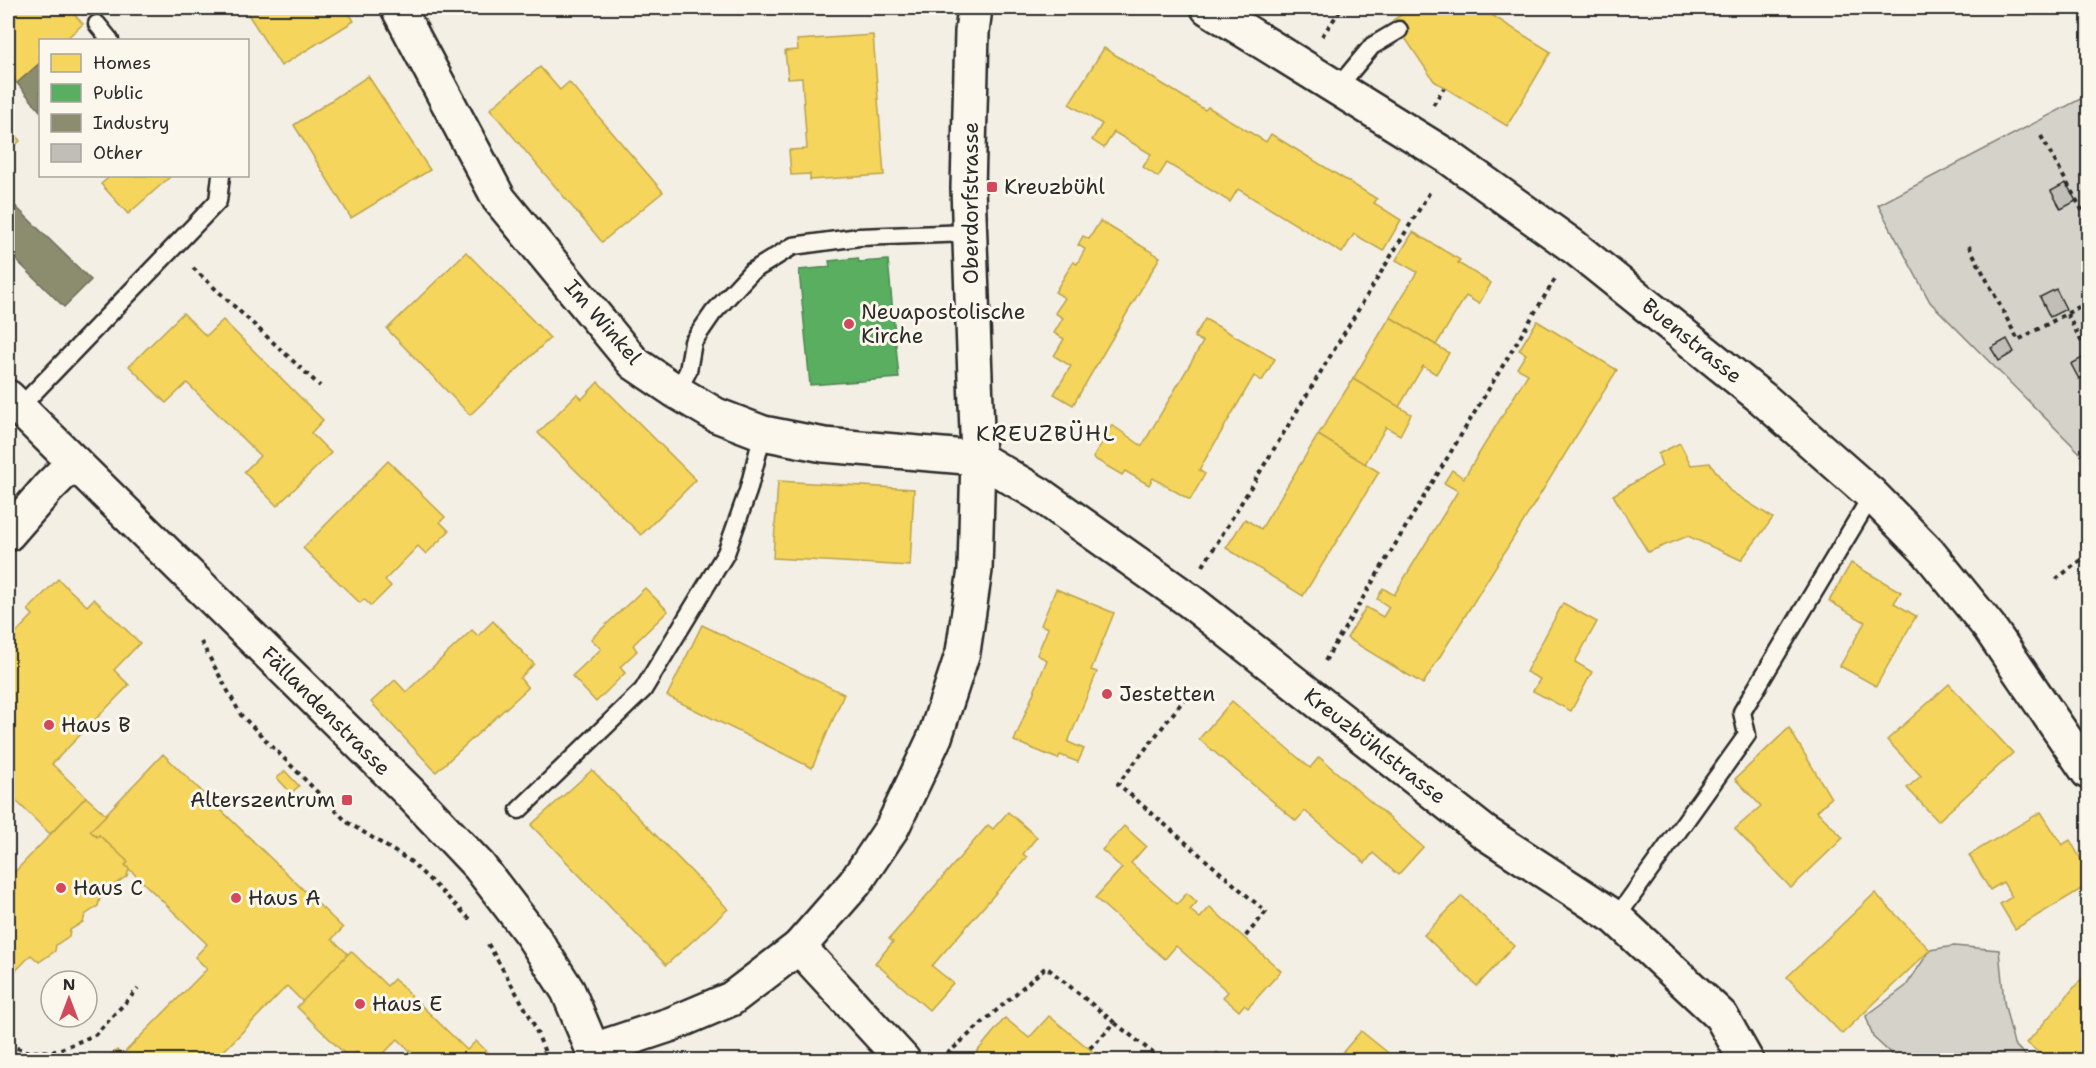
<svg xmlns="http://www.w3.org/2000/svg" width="2096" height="1068" font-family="'Shantell Sans',sans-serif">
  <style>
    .green { fill: #d5d2c9; stroke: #807e7a; stroke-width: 1.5 }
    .homes { fill: #f6d55c; stroke: #b9a24d; stroke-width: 1.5 }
    .public { fill: #5aae61; stroke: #4c8751; stroke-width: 1.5 }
    .industry { fill: #8c8c6e; stroke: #6f6f5a; stroke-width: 1.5 }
    .building { fill: #c0beb6; stroke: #2b2b2b; stroke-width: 1.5 }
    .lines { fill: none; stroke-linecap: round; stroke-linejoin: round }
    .lane-casing { stroke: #2b2b2b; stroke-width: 21 }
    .street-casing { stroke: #2b2b2b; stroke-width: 38 }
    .secondary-casing { stroke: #2b2b2b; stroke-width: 38 }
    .path { stroke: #2b2b2b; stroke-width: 4; stroke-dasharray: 4.5 4.5; stroke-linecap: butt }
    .lane { stroke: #fbf7ec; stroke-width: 16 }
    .street { stroke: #fbf7ec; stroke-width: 33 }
    .secondary { stroke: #fbf7ec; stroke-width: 33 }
    .poi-dot { fill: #d1495b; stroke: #fbf7ec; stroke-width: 2 }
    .labels { text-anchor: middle; stroke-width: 6; stroke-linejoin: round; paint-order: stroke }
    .poi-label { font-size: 21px; fill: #2b2b2b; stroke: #fbf7ec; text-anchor: start }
    .street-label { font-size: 21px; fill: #2b2b2b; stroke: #fbf7ec }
    .neighbourhood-label { font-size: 22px; letter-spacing: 1.5px; fill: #2b2b2b; stroke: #fbf7ec }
  </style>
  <rect width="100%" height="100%" fill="#f3efe4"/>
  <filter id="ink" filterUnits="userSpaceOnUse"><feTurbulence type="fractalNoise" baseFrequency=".0167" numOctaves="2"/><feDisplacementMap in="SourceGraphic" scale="12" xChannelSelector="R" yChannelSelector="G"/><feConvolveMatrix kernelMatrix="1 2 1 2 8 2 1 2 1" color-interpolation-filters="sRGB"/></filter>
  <g filter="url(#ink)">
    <g class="green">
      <path d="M2088 95V461L1930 302 1878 205Z"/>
      <path d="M1954 946 1999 950 2004 1002 2014 1044 2030 1060H1898L1873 1037 1866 1016 1906 986 1930 950Z"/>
    </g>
    <g class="homes">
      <path d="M8 8H68L83 24 65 40H40V63L17 83 12 77 8 81Z"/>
      <path d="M244 8H346L354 21 281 66Z"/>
      <path d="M1413 8H1484L1493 16 1551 52 1507 126 1434 81 1393 20Z"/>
      <path d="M873 35 884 175 810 180V174L791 175 789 150 807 149 802 78 788 79 785 51 798 50 797 40Z"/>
      <path d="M1104 48 1205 110 1208 107 1266 142 1271 134 1377 199 1374 203 1401 220 1383 251 1354 234 1342 253 1238 189 1230 202 1167 163 1158 177 1143 167 1151 154 1114 132 1104 148 1092 140 1102 124 1069 104Z"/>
      <path d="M540 67 560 90 569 82 663 192 602 242 490 109Z"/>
      <path d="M368 76 430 170 351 218 294 125Z"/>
      <path d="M8 126 20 141 8 152Z"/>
      <path d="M105 176H171L128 214 101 184 108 178Z"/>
      <path d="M1100 221 1160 257 1073 405 1054 394 1071 366 1054 356 1064 339 1054 333 1063 318 1055 313 1065 298 1055 292 1073 262 1077 264 1085 249 1078 245 1083 236 1089 239Z"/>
      <path d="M1413 232 1460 260 1458 263 1491 283 1479 304 1466 296 1436 345 1390 317 1417 272 1396 260Z"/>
      <path d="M466 252 550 338 470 415 387 329Z"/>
      <path d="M183 313 206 336 223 320 323 420 311 433 331 453 277 506 244 472 260 456 187 383 166 403 129 366Z"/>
      <path d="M1390 317 1449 353 1436 374 1423 366 1399 407 1353 379Z"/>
      <path d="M1205 319 1275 359 1262 381 1254 376 1199 470 1205 474 1190 500 1153 478 1149 485 1125 471 1122 475 1093 458 1112 425 1142 446 1203 342 1194 337Z"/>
      <path d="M1537 321 1617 370 1423 684 1347 638 1366 607 1383 617 1389 607 1377 599 1383 588 1394 595 1458 491 1444 483 1452 470 1464 478 1528 374 1517 368 1526 354 1519 350Z"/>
      <path d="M1353 379 1411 414 1400 435 1386 427 1365 464 1318 435Z"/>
      <path d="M598 382 696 480 641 535 538 433 577 394 582 399Z"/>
      <path d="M1318 435 1379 472 1303 596 1226 548 1245 519 1261 529Z"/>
      <path d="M1680 443 1691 465 1710 463 1730 491 1773 518 1741 560 1688 536 1648 552 1613 495 1662 466 1658 454Z"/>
      <path d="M388 461 445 517 440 522 449 531 426 554 418 546 385 580 391 586 371 606 364 599 360 603 303 548Z"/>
      <path d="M778 481 914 489 910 566 773 558Z"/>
      <path d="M1851 563 1901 592 1894 603 1916 616 1876 686 1840 666 1865 622 1829 601Z"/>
      <path d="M58 579 87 606 94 599 140 643 114 670 129 685 52 764 86 797 50 834 8 793V652L11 648 8 645V641L33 615 28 610Z"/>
      <path d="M645 588 668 611 633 645 637 651 620 667 625 673 596 702 572 676 601 649 591 639Z"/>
      <path d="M1056 589 1114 613 1091 670 1097 672 1068 742 1084 749 1078 762 1060 755 1058 759 1014 741 1047 660 1037 655 1048 628 1041 625Z"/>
      <path d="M1563 603 1597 622 1575 662 1592 672 1571 711 1533 691 1540 679 1526 672Z"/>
      <path d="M493 621 534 664 520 678 528 688 436 772 371 702 395 680 406 692 472 630 478 636Z"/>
      <path d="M702 625 844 694 812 768 667 696Z"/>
      <path d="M1949 684 2013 753 1938 821 1907 788 1921 776 1887 740Z"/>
      <path d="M1232 701 1310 768 1319 757 1423 847 1398 875 1373 853 1365 863 1305 811 1296 821 1199 739Z"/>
      <path d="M1789 728 1831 798 1817 811 1843 838 1791 888 1735 829 1761 806 1735 779Z"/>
      <path d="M163 754 343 928 332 939 348 954 303 1002 287 986 215 1060H127L122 1055 207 969 195 957 207 944 125 865 128 862 99 835 97 837 90 831Z"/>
      <path d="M592 770 728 909 666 965 531 825Z"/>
      <path d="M285 771 299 786 291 793 277 778Z"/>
      <path d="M86 797 106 815 90 831 97 837 99 835 128 862 125 865 129 869 127 876 114 885 113 891 100 898 98 906 85 915 83 922 70 930 69 936 56 945 55 951 39 962 31 955 8 979V879Z"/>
      <path d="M1008 812 1037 837 1023 854 1027 857 932 966 953 983 929 1010 875 963 893 942 889 939 988 825 993 829Z"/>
      <path d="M2041 812 2062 845 2070 840 2088 872V885L2015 929 2000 904 2012 897 2003 882 1990 890 1969 855Z"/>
      <path d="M1124 826 1146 846 1131 863 1177 904 1187 893 1197 902 1190 910 1200 918 1210 907 1281 971 1248 1008 1244 1005 1239 1011 1223 997 1228 992 1176 946 1165 959 1095 898 1122 868 1102 850Z"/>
      <path d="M1875 893 1930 950 1842 1034 1787 977Z"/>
      <path d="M1462 896 1514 946 1477 986 1424 935Z"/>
      <path d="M351 951 387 986 394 979 467 1050 476 1041 496 1060H419L398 1039 377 1060H366L357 1052 350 1059 297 1007Z"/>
      <path d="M2088 971V1060H2048L2027 1043Z"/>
      <path d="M1049 1016 1103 1060H1023L1018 1056 1014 1060H985L976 1053 1005 1018 1029 1038Z"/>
      <path d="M1361 1031 1397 1060H1336Z"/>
      <path d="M117 1050 127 1060H104Z"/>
      <path d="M1217 1052 1228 1060H1211Z"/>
    </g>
    <path class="public" d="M858 258 859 262 888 260 899 378 810 385 799 270 830 267 829 261Z"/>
    <g class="industry">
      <path d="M40 63V111L17 83Z"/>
      <path d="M9 200 91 280 64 307 8 252V202Z"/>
    </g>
    <g class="building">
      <path d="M2066 183 2076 201 2061 209 2051 191Z"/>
      <path d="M2056 289 2066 309 2050 317 2040 297Z"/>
      <path d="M2007 339 2014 352 1999 361 1991 348Z"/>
      <path d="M2084 357 2088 366V375L2079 379 2071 364Z"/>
    </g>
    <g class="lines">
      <defs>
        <g id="lane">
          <path d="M97 24 110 40"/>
          <path d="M1338 87 1372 46 1399 30"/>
          <path d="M677 392 688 371 693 342 713 313 751 272 793 246 859 237 969 233"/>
          <path d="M19 408 218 201 221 176"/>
          <path d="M519 810 643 690 726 553 748 491 763 433"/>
          <path d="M1616 918 1747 735 1742 712 1872 495"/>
        </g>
        <g id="street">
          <path d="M398 8 499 199 634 363 677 392 716 415 763 433 824 445 978 458 1039 494 1190 601 1484 832 1616 918 1721 1016 1746 1060"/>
          <path d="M1208 8 1450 158 1574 247 1762 398 1872 495 1928 552 1989 627 2088 772"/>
          <path d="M8 534 48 488 74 462"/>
          <path d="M799 947 903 1060"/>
          <path d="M594 1050 672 1024 731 999 799 947 855 883 892 828 935 737 963 652 975 570 978 458 968 188 972 32 975 8"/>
        </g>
        <path id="secondary" d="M8 397 409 792 479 866 532 935 568 991 597 1060"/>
      </defs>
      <use href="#lane" class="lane-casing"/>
      <use href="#street" class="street-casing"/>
      <use href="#secondary" class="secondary-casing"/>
      <g class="path">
        <path d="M1322 36 1342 8"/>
        <path d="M1433 105 1444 88"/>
        <path d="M2041 136 2088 221"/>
        <path d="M1969 246 2018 340 2088 302"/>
        <path d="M193 268 320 386"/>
        <path d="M2067 314 2088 354"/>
        <path d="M1203 566 1431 190"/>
        <path d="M2056 579 2088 555"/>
        <path d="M201 642 241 715 347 822 410 861 470 919"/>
        <path d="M1325 661 1555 279"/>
        <path d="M1186 697 1118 784 1266 912 1244 938"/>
        <path d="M488 944 532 1020 548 1060"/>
        <path d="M1115 1023 1153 1053 1148 1060"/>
        <path d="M8 1045 29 1052 56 1051 95 1035 138 989"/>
        <path d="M940 1060 1046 967 1115 1023 1089 1049"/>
      </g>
      <use href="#lane" class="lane"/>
      <use href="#street" class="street"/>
      <use href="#secondary" class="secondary"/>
    </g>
  </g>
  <g class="poi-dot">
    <rect x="986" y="181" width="12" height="12" rx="3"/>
    <circle cx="849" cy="324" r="6"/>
    <circle cx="1107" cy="694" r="6"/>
    <circle cx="49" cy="725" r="6"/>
    <rect x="341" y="794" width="12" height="12" rx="3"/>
    <circle cx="61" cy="888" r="6"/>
    <circle cx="236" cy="898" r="6"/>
    <circle cx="360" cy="1004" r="6"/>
  </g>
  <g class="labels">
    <g class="poi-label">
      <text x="1004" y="194">Kreuzbühl</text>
      <text x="861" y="319">Neuapostolische<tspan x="861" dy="24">Kirche</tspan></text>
      <text x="1119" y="701">Jestetten</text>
      <text x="61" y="732">Haus B</text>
      <text x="335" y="807" text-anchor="end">Alterszentrum</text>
      <text x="73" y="895">Haus C</text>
      <text x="248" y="905">Haus A</text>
      <text x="372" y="1011">Haus E</text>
    </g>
    <g class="street-label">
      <text transform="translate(971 203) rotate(-90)" y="7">Oberdorfstrasse</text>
      <text transform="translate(603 322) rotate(49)" y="7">Im Winkel</text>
      <text transform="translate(1692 341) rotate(39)" y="7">Buenstrasse</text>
      <text transform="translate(326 711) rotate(45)" y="7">Fällandenstrasse</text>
      <text transform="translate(1375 746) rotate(38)" y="7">Kreuzbühlstrasse</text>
    </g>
    <g class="neighbourhood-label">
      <text x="1046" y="441">KREUZBÜHL</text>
    </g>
  </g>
  <rect width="2096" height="1068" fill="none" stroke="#fbf7ec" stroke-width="30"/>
  <rect x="15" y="15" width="2066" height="1038" fill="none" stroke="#2b2b2b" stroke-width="2" filter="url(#ink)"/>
  <rect x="39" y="39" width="210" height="138" fill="#fbf7ec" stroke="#a8a59f" stroke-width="1.5"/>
  <rect x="51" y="54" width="30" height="18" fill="#f6d55c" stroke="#a8a59f" stroke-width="1.5"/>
  <text x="93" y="69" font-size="18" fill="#2b2b2b">Homes</text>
  <rect x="51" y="84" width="30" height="18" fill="#5aae61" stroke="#a8a59f" stroke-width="1.5"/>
  <text x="93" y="99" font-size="18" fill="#2b2b2b">Public</text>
  <rect x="51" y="114" width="30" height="18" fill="#8c8c6e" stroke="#a8a59f" stroke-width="1.5"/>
  <text x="93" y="129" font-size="18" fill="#2b2b2b">Industry</text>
  <rect x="51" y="144" width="30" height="18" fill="#c0beb6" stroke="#a8a59f" stroke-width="1.5"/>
  <text x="93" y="159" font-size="18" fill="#2b2b2b">Other</text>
  <g transform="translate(69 999)"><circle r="28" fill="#fbf7ec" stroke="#a8a59f" stroke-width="1.5"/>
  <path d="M0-4.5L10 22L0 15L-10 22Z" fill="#d1495b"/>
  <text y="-9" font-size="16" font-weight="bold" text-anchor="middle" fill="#2b2b2b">N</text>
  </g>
</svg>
